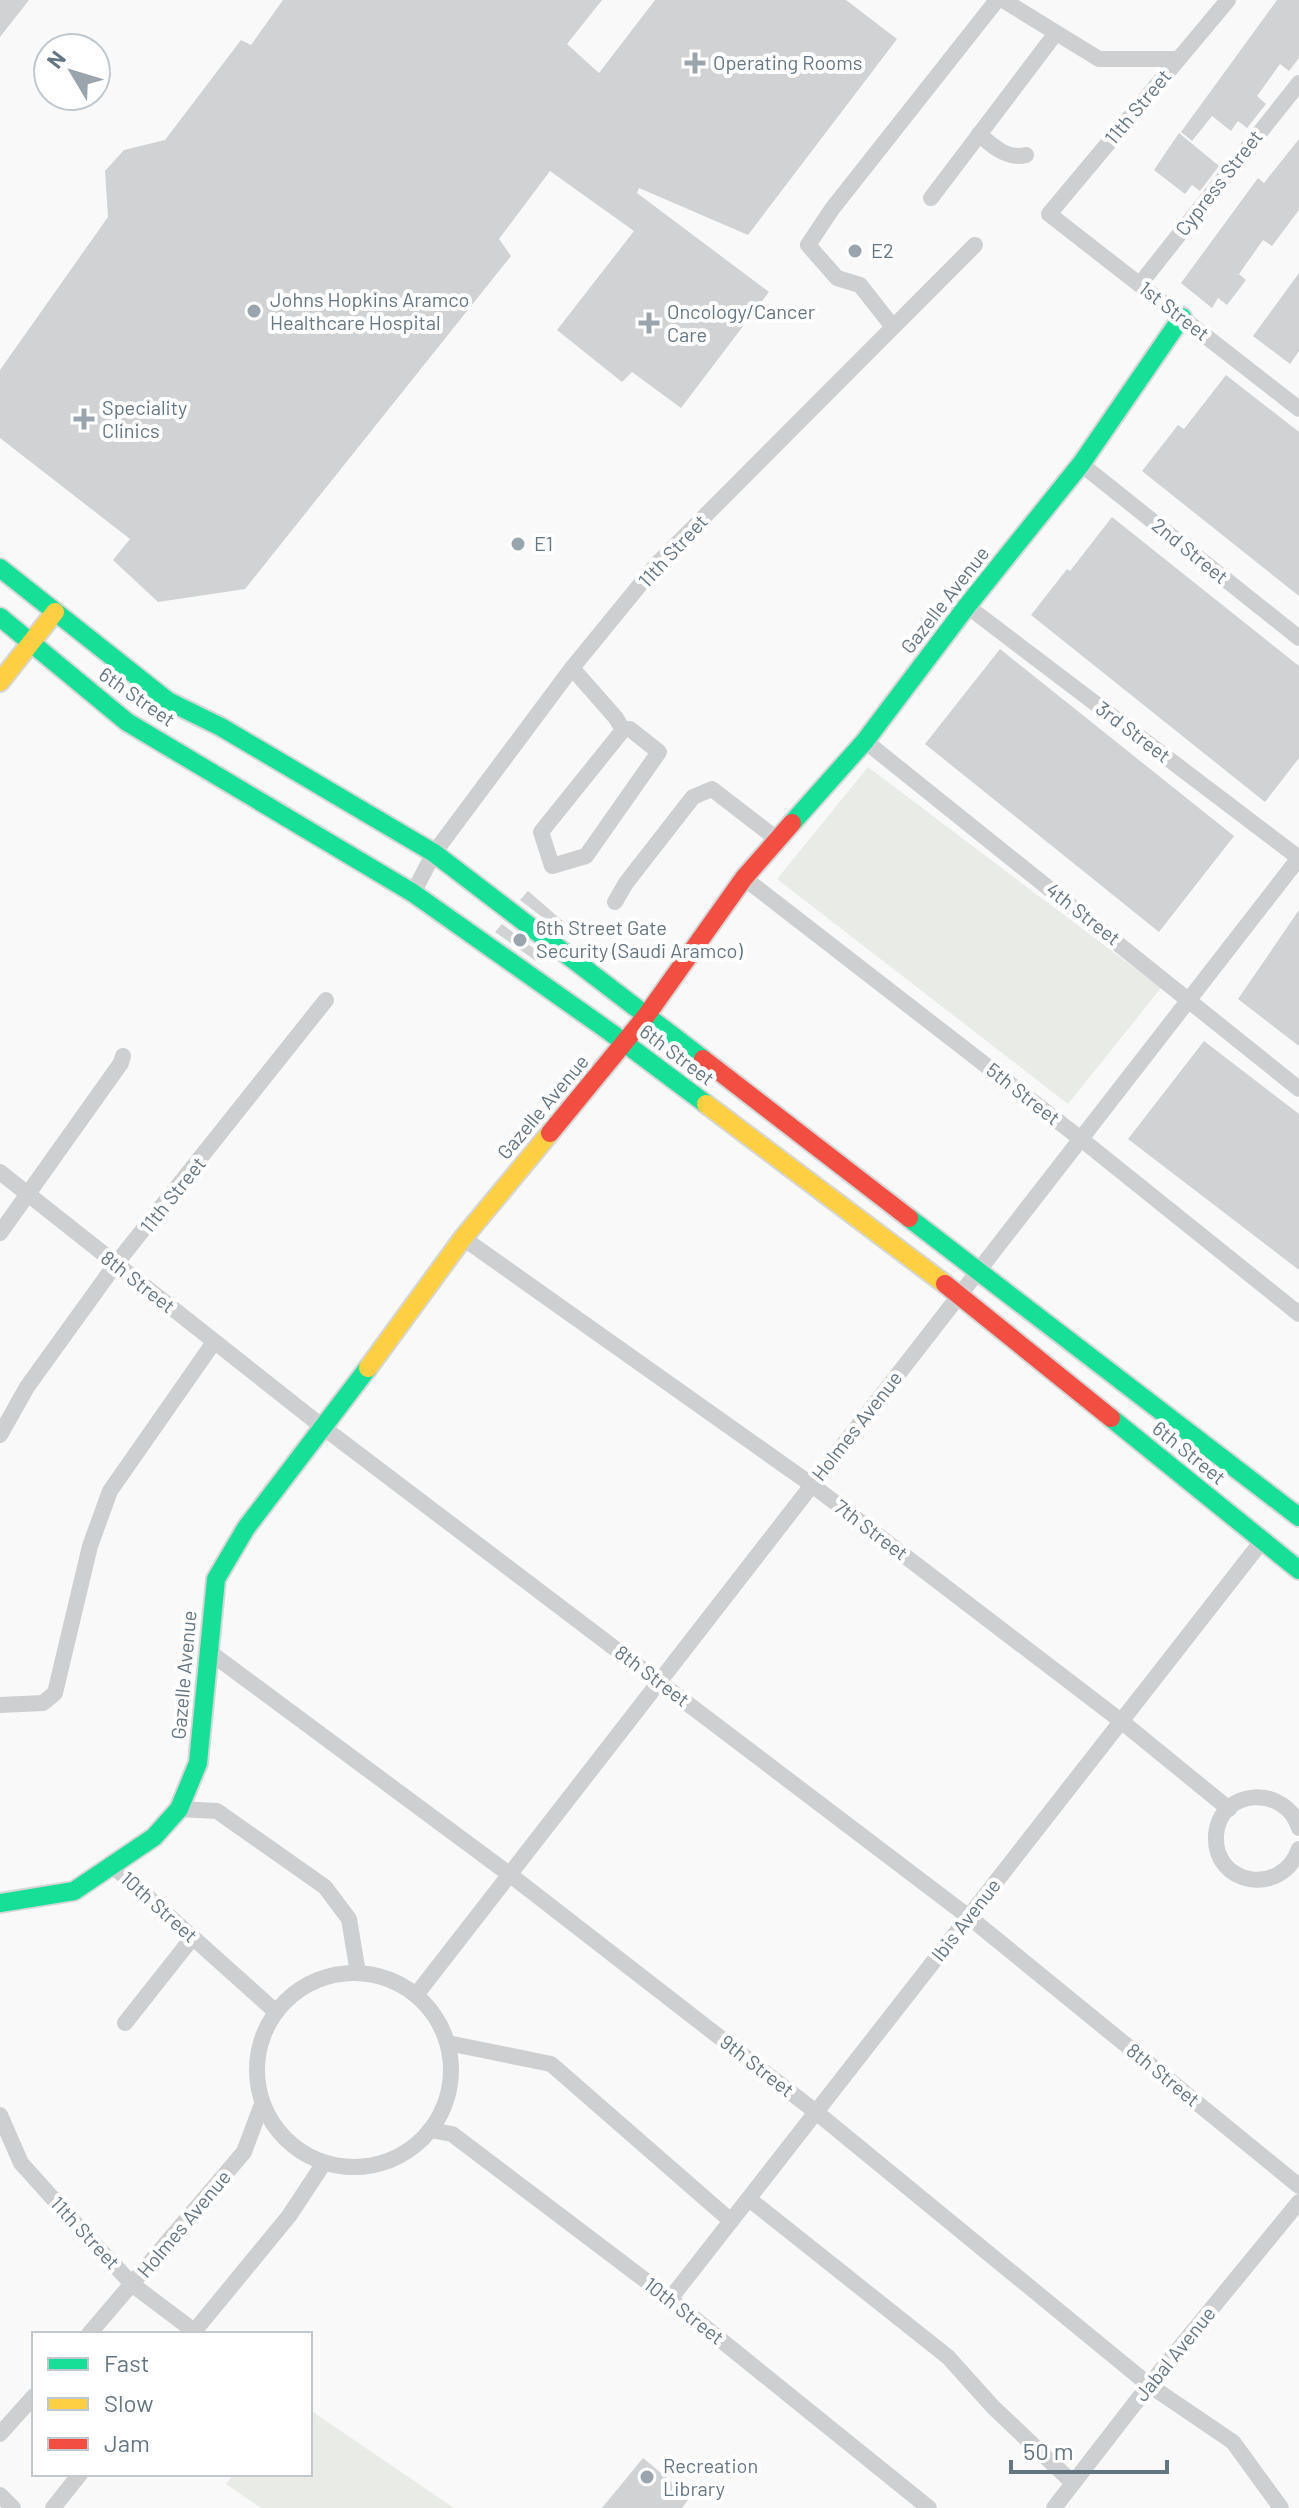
<svg xmlns="http://www.w3.org/2000/svg" width="1299" height="2508" font-family="Barlow,sans-serif">
  <style>
    .green { fill: #e8ebe6 }
    .building { fill: #d0d2d3 }
    .lines { fill: none; stroke-linecap: round; stroke-linejoin: round }
    .fast-casing { stroke: #d5d6d7; stroke-width: 22 }
    .slow-casing { stroke: #d5d6d7; stroke-width: 22 }
    .jam-casing { stroke: #d5d6d7; stroke-width: 22 }
    .street { stroke: #cecfd0; stroke-width: 16 }
    .fast { stroke: #16e098; stroke-width: 18 }
    .slow { stroke: #ffcf43; stroke-width: 18 }
    .jam { stroke: #f24e42; stroke-width: 18 }
    .poi-dot { fill: #99a4ac; stroke: #fff; stroke-width: 3 }
    .labels { text-anchor: middle; stroke-width: 8; stroke-linejoin: round; paint-order: stroke }
    .poi-label { font-size: 20px; fill: #657683; stroke: #fff; text-anchor: start }
    .street-label { font-size: 20px; fill: #657683; stroke: #fff }
  </style>
  <rect width="100%" height="100%" fill="#f9f9f9"/>
  <g class="green">
    <path d="M868 767 1161 988 1068 1104 777 879Z"/>
    <path d="M310 2410 454 2508H261L226 2484 234 2474H310Z"/>
  </g>
  <g class="building">
    <path d="M0 0H29L0 37Z"/>
    <path d="M283 0H602L567 44 599 73 655 0H846L897 39 748 235 639 188 637 193 769 292 681 408 632 372 622 382 557 330 634 231 550 171 499 239 511 256 245 589 158 602 113 560 130 539 0 438V370L108 217 105 171 124 150 165 140 241 40 251 45Z"/>
    <path d="M1277 0H1299V58L1289 71 1280 64 1257 96 1266 104 1247 128 1238 121 1231 131 1212 116 1192 141 1181 132Z"/>
    <path d="M1179 133 1219 166 1200 191 1192 185 1185 194 1154 170Z"/>
    <path d="M1299 139V210L1272 246 1263 240 1239 274 1246 280 1227 305 1218 298 1212 308 1181 283 1258 178 1264 183Z"/>
    <path d="M1299 273V351L1290 364 1253 336Z"/>
    <path d="M1226 375 1299 432V596L1142 471 1178 425 1184 429Z"/>
    <path d="M1112 517 1299 666V758L1265 802 1031 615 1067 569 1070 571Z"/>
    <path d="M1000 649 1234 836 1159 932 925 744Z"/>
    <path d="M528 891 565 923 559 930 520 900Z"/>
    <path d="M1299 910V1046L1238 999Z"/>
    <path d="M502 924 541 954 536 961 495 932Z"/>
    <path d="M1204 1041 1299 1114V1270L1128 1139Z"/>
    <path d="M643 2458 690 2497 682 2508H602Z"/>
  </g>
  <g class="lines">
    <defs>
      <g id="fast">
        <path d="M0 568 168 701 221 727 434 853 703 1059"/>
        <path d="M0 617 127 722 413 893 610 1032 706 1104"/>
        <path d="M792 823 865 741 967 606 1081 464 1182 317"/>
        <path d="M909 1218 1299 1517"/>
        <path d="M1111 1418 1299 1570"/>
        <path d="M0 1903 74 1891 154 1837 179 1809 198 1763 216 1579 246 1528 368 1368"/>
      </g>
      <g id="slow">
        <path d="M0 682 55 612"/>
        <path d="M706 1104 945 1284"/>
        <path d="M368 1368 463 1238 550 1133"/>
      </g>
      <g id="jam">
        <path d="M703 1059 909 1218"/>
        <path d="M550 1133 646 1016 744 878 792 823"/>
        <path d="M945 1284 1111 1418"/>
      </g>
    </defs>
    <use href="#fast" class="fast-casing"/>
    <use href="#slow" class="slow-casing"/>
    <use href="#jam" class="jam-casing"/>
    <g class="street">
      <path d="M1003 0 1099 59H1178"/>
      <path d="M1228 0 1049 214 1299 409"/>
      <path d="M979 134C992 146 1008 160 1026 155"/>
      <path d="M931 198 1056 33"/>
      <path d="M1140 284 1299 83"/>
      <path d="M893 327 860 285 837 278 808 245 832 209 997 0"/>
      <path d="M1081 464 1299 638"/>
      <path d="M967 606 1299 858"/>
      <path d="M572 668 616 718 623 730 630 729 659 752 586 856 552 866 541 832 623 730"/>
      <path d="M865 741 1299 1089"/>
      <path d="M744 878 1081 1139 1299 1314"/>
      <path d="M413 893 434 853 572 668 657 564 975 245"/>
      <path d="M615 902 626 883 693 797 712 789 778 840"/>
      <path d="M0 1172 324 1428 969 1917 1299 2186"/>
      <path d="M0 1233 121 1063 123 1056"/>
      <path d="M463 1238 812 1485 1121 1721 1229 1809"/>
      <path d="M0 1435 27 1387 115 1265 326 1000"/>
      <path d="M208 1651 509 1874 816 2112 1149 2385 1233 2442 1281 2508"/>
      <path d="M0 1705 43 1703 55 1693 90 1546 110 1491 214 1342"/>
      <path d="M179 1809 217 1811 325 1887 349 1919 358 1973"/>
      <path d="M1299 1828C1286 1785 1220 1787 1216 1835 1213 1886 1282 1897 1299 1849"/>
      <path d="M113 1866 276 2012"/>
      <circle cx="354" cy="2070" r="97"/>
      <path d="M416 1995 1299 858"/>
      <path d="M125 2023 193 1937"/>
      <path d="M448 2043 551 2064 731 2221"/>
      <path d="M0 2115 21 2163 83 2232 133 2285 194 2331"/>
      <path d="M430 2130 452 2134 670 2299 929 2508"/>
      <path d="M749 2199 948 2357 993 2407 1073 2483"/>
      <path d="M670 2299 1262 1541"/>
      <path d="M89 2334 244 2152 262 2104"/>
      <path d="M192 2334 289 2216 324 2163"/>
      <path d="M0 2434 34 2396"/>
      <path d="M0 2495 13 2508"/>
      <path d="M53 2508 80 2474"/>
      <path d="M1054 2508 1149 2385 1299 2202"/>
    </g>
    <use href="#fast" class="fast"/>
    <use href="#slow" class="slow"/>
    <use href="#jam" class="jam"/>
  </g>
  <g class="poi-dot">
    <path d="M691 51h8v8h8v8h-8v8h-8v-8h-8v-8h8z"/>
    <circle cx="855" cy="251" r="8"/>
    <circle cx="254" cy="311" r="8"/>
    <path d="M645 311h8v8h8v8h-8v8h-8v-8h-8v-8h8z"/>
    <path d="M80 407h8v8h8v8h-8v8h-8v-8h-8v-8h8z"/>
    <circle cx="518" cy="544" r="8"/>
    <circle cx="520" cy="940" r="8"/>
    <circle cx="647" cy="2477" r="8"/>
  </g>
  <g class="labels">
    <g class="poi-label">
      <text x="713" y="70">Operating Rooms</text>
      <text x="871" y="258">E2</text>
      <text x="270" y="307">Johns Hopkins Aramco<tspan x="270" dy="23">Healthcare Hospital</tspan></text>
      <text x="667" y="319">Oncology/Cancer<tspan x="667" dy="23">Care</tspan></text>
      <text x="102" y="415">Speciality<tspan x="102" dy="23">Clinics</tspan></text>
      <text x="534" y="551">E1</text>
      <text x="536" y="935">6th Street Gate<tspan x="536" dy="23">Security (Saudi Aramco)</tspan></text>
      <text x="663" y="2473">Recreation<tspan x="663" dy="23">Library</tspan></text>
    </g>
    <g class="street-label">
      <text transform="translate(1138 107) rotate(-50)" y="7">11th Street</text>
      <text transform="translate(1219 183) rotate(-52)" y="7">Cypress Street</text>
      <text transform="translate(1174 311) rotate(38)" y="7">1st Street</text>
      <text transform="translate(673 551) rotate(-47)" y="7">11th Street</text>
      <text transform="translate(1190 551) rotate(39)" y="7">2nd Street</text>
      <text transform="translate(945 600) rotate(-52)" y="7">Gazelle Avenue</text>
      <text transform="translate(137 697) rotate(35)" y="7">6th Street</text>
      <text transform="translate(1133 732) rotate(37)" y="7">3rd Street</text>
      <text transform="translate(1083 914) rotate(38)" y="7">4th Street</text>
      <text transform="translate(677 1055) rotate(37)" y="7">6th Street</text>
      <text transform="translate(1023 1094) rotate(38)" y="7">5th Street</text>
      <text transform="translate(543 1107) rotate(-50)" y="7">Gazelle Avenue</text>
      <text transform="translate(173 1195) rotate(-51)" y="7">11th Street</text>
      <text transform="translate(138 1282) rotate(38)" y="7">8th Street</text>
      <text transform="translate(857 1426) rotate(-52)" y="7">Holmes Avenue</text>
      <text transform="translate(1189 1453) rotate(39)" y="7">6th Street</text>
      <text transform="translate(871 1530) rotate(37)" y="7">7th Street</text>
      <text transform="translate(184 1675) rotate(-85)" y="7">Gazelle Avenue</text>
      <text transform="translate(652 1676) rotate(37)" y="7">8th Street</text>
      <text transform="translate(159 1907) rotate(42)" y="7">10th Street</text>
      <text transform="translate(966 1920) rotate(-52)" y="7">Ibis Avenue</text>
      <text transform="translate(757 2066) rotate(38)" y="7">9th Street</text>
      <text transform="translate(1163 2075) rotate(39)" y="7">8th Street</text>
      <text transform="translate(184 2224) rotate(-50)" y="7">Holmes Avenue</text>
      <text transform="translate(85 2233) rotate(47)" y="7">11th Street</text>
      <text transform="translate(684 2311) rotate(38)" y="7">10th Street</text>
      <text transform="translate(1175 2354) rotate(-51)" y="7">Jabal Avenue</text>
    </g>
  </g>
  <rect x="32" y="2332" width="280" height="144" fill="#ffffff" stroke="#c1c8cd" stroke-width="2"/>
  <rect x="48" y="2358" width="40" height="12" fill="#16e098" stroke="#c1c8cd" stroke-width="2"/>
  <text x="104" y="2372" font-size="24" fill="#657683">Fast</text>
  <rect x="48" y="2398" width="40" height="12" fill="#ffcf43" stroke="#c1c8cd" stroke-width="2"/>
  <text x="104" y="2412" font-size="24" fill="#657683">Slow</text>
  <rect x="48" y="2438" width="40" height="12" fill="#f24e42" stroke="#c1c8cd" stroke-width="2"/>
  <text x="104" y="2452" font-size="24" fill="#657683">Jam</text>
  <g transform="translate(72 72) rotate(308)"><circle r="38" fill="#ffffff" stroke="#c1c8cd" stroke-width="2"/>
  <path d="M0-6L14 30L0 20L-14 30Z" fill="#99a4ac"/>
  <text y="-12" font-size="22" font-weight="bold" text-anchor="middle" fill="#657683">N</text>
  </g>
  <path d="M1011 2460v12h156v-12" fill="none" stroke="#657683" stroke-width="4"/>
  <text x="1023" y="2460" font-size="24" fill="#657683" stroke="#ffffff" stroke-width="6" paint-order="stroke">50 m</text>
</svg>
